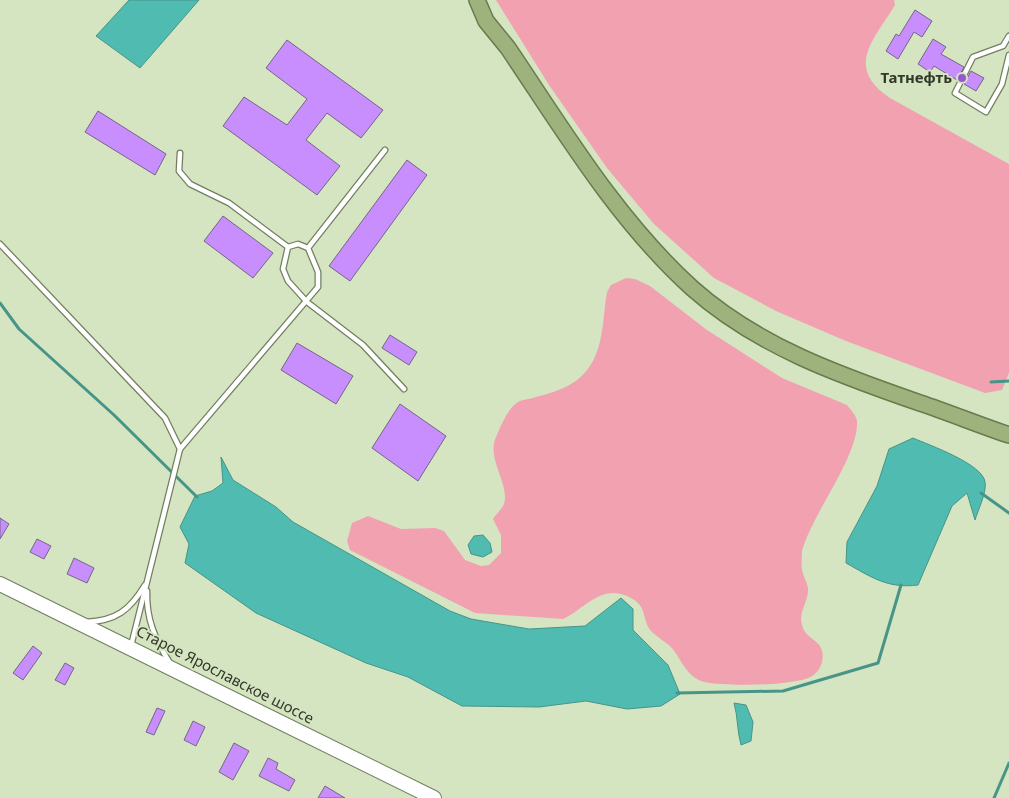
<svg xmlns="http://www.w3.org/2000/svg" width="1009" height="798" font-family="'Noto Sans',sans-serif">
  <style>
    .green { fill: #f2a1b1 }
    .water { fill: #50bbb0; stroke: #479488 }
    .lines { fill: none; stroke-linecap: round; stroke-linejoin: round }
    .stream { stroke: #479488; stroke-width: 3 }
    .building { fill: #c88efe; stroke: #756685 }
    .service-casing { stroke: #717f5f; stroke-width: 7 }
    .secondary-casing { stroke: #717f5f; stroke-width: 16 }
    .trunk-casing { stroke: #687b4c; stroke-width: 18 }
    .service { stroke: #fff; stroke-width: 4.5 }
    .secondary { stroke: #fff; stroke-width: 14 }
    .trunk { stroke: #9eb27e; stroke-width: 15 }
    .poi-dot { fill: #9858ce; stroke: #d5e5c1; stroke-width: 2 }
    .labels { text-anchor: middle; stroke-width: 4; stroke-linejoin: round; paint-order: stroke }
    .poi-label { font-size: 15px; font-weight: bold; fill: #32382a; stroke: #d5e5c1; text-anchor: end }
    .street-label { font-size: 15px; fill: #32382a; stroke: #d5e5c1 }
  </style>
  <rect width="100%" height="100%" fill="#d5e5c1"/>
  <g class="green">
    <path d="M496 0H894L895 5C874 40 844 67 890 98L1009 164V373L1002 390 985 393 846 341 776 311 714 278 654 224 607 168 549 85Z"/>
    <path d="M626 278 635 279 650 286 707 330 782 378 847 405C851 410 856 415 857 421 859 456 812 514 802 551 802 557 801 564 802 570 803 576 807 582 808 588 809 601 798 612 802 625 806 642 827 639 822 662 818 678 804 680 790 682 774 685 712 687 699 680 684 673 680 656 670 646 664 641 657 637 652 632 640 619 650 606 627 596 601 584 583 610 563 619L475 613 350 550 347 541 352 523 368 516 401 529 435 528 444 531 465 560 481 566 489 565 501 553V535L493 519C496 514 502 509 504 504 510 484 486 459 496 437 501 426 507 409 518 402 523 399 531 399 536 397 562 390 581 384 594 359 604 338 603 314 607 292L611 285Z"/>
  </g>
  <g class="water">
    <path d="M129 0H199L140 68 96 36Z"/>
    <path d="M913 438C929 445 983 464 985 482 987 492 978 510 975 520L967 493 952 506 918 585C888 589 871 577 846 563L847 542 877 486 889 449Z"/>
    <path d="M221 457 233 480 276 507 293 522 450 611 471 619 529 629 585 626 621 598 633 609V630L668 665 680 694 661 706 627 709 586 701 539 707 462 706 408 677 366 663 256 613 185 563 189 544 180 527 195 496 212 491 223 483Z"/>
    <path d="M483 535 490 543 492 552 483 557 471 554 468 545 474 536Z"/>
    <path d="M734 703 746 705 753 722 751 741 741 745C737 731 738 717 734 703Z"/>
  </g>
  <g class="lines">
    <g class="stream">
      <path d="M0 303 19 329 114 415 197 497"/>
      <path d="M991 382 1009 381"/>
      <path d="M981 493 1009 513"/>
      <path d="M677 693 783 691 878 663 901 585"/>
      <path d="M994 798 1009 763"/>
    </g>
  </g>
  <g class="building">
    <path d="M915 10 932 21 922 37 914 32 898 59 886 51 896 34 899 36Z"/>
    <path d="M933 39 946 47 941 54 964 67 957 80 934 66 930 72 918 64Z"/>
    <path d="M287 40 383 110 361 138 327 113 306 140 340 166 317 195 223 126 244 97 287 125 307 99 266 68Z"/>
    <path d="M971 71 984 78 976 91 964 84Z"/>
    <path d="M98 111 166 154 155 175 85 132Z"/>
    <path d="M407 160 427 175 350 281 329 266Z"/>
    <path d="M223 216 273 253 253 278 204 241Z"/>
    <path d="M390 335 417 352 409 365 382 348Z"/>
    <path d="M297 343 353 376 336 404 281 370Z"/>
    <path d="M400 404 446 436 418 481 372 448Z"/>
    <path d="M0 518 9 524 0 539Z"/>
    <path d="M37 539 51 546 44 559 30 552Z"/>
    <path d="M74 558 94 568 87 583 67 574Z"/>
    <path d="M33 646 42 653 23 680 13 673Z"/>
    <path d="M65 663 74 668 65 685 55 680Z"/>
    <path d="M157 708 165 711 154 735 146 732Z"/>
    <path d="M193 721 205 727 196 746 184 740Z"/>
    <path d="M234 743 249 751 233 780 219 772Z"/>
    <path d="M268 758 278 763 276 769 295 780 289 791 259 776Z"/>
    <path d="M325 786 345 798H318Z"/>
  </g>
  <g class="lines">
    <defs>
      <g id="service">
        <path d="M1009 36 1003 46 973 57 955 93 986 112 1002 84 1009 55"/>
        <path d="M180 153 179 171 190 184 229 203 288 247"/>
        <path d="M0 244 165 418 180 449"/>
        <path d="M308 248 298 244 288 247 283 269 288 281 307 302 363 345 404 389"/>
        <path d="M147 591C146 618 155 640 170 663"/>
        <path d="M86 622C116 621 130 610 145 585"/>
        <path d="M131 646 180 449 318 287V272L308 248 385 150"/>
      </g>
      <path id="secondary" d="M0 584 434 798"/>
      <path id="trunk" d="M477 0 486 21 508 48C564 131 617 220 692 288 757 346 839 375 920 403 950 413 979 425 1009 435"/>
    </defs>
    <use href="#service" class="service-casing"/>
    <use href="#secondary" class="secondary-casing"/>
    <use href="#trunk" class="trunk-casing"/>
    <use href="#service" class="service"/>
    <use href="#secondary" class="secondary"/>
    <use href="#trunk" class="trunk"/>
  </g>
  <circle class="poi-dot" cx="962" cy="78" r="5"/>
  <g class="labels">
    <g class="poi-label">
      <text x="952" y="83">Татнефть</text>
    </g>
    <g class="street-label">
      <text transform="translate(225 675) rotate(27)" y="5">Старое Ярославское шоссе</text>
    </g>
  </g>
</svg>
